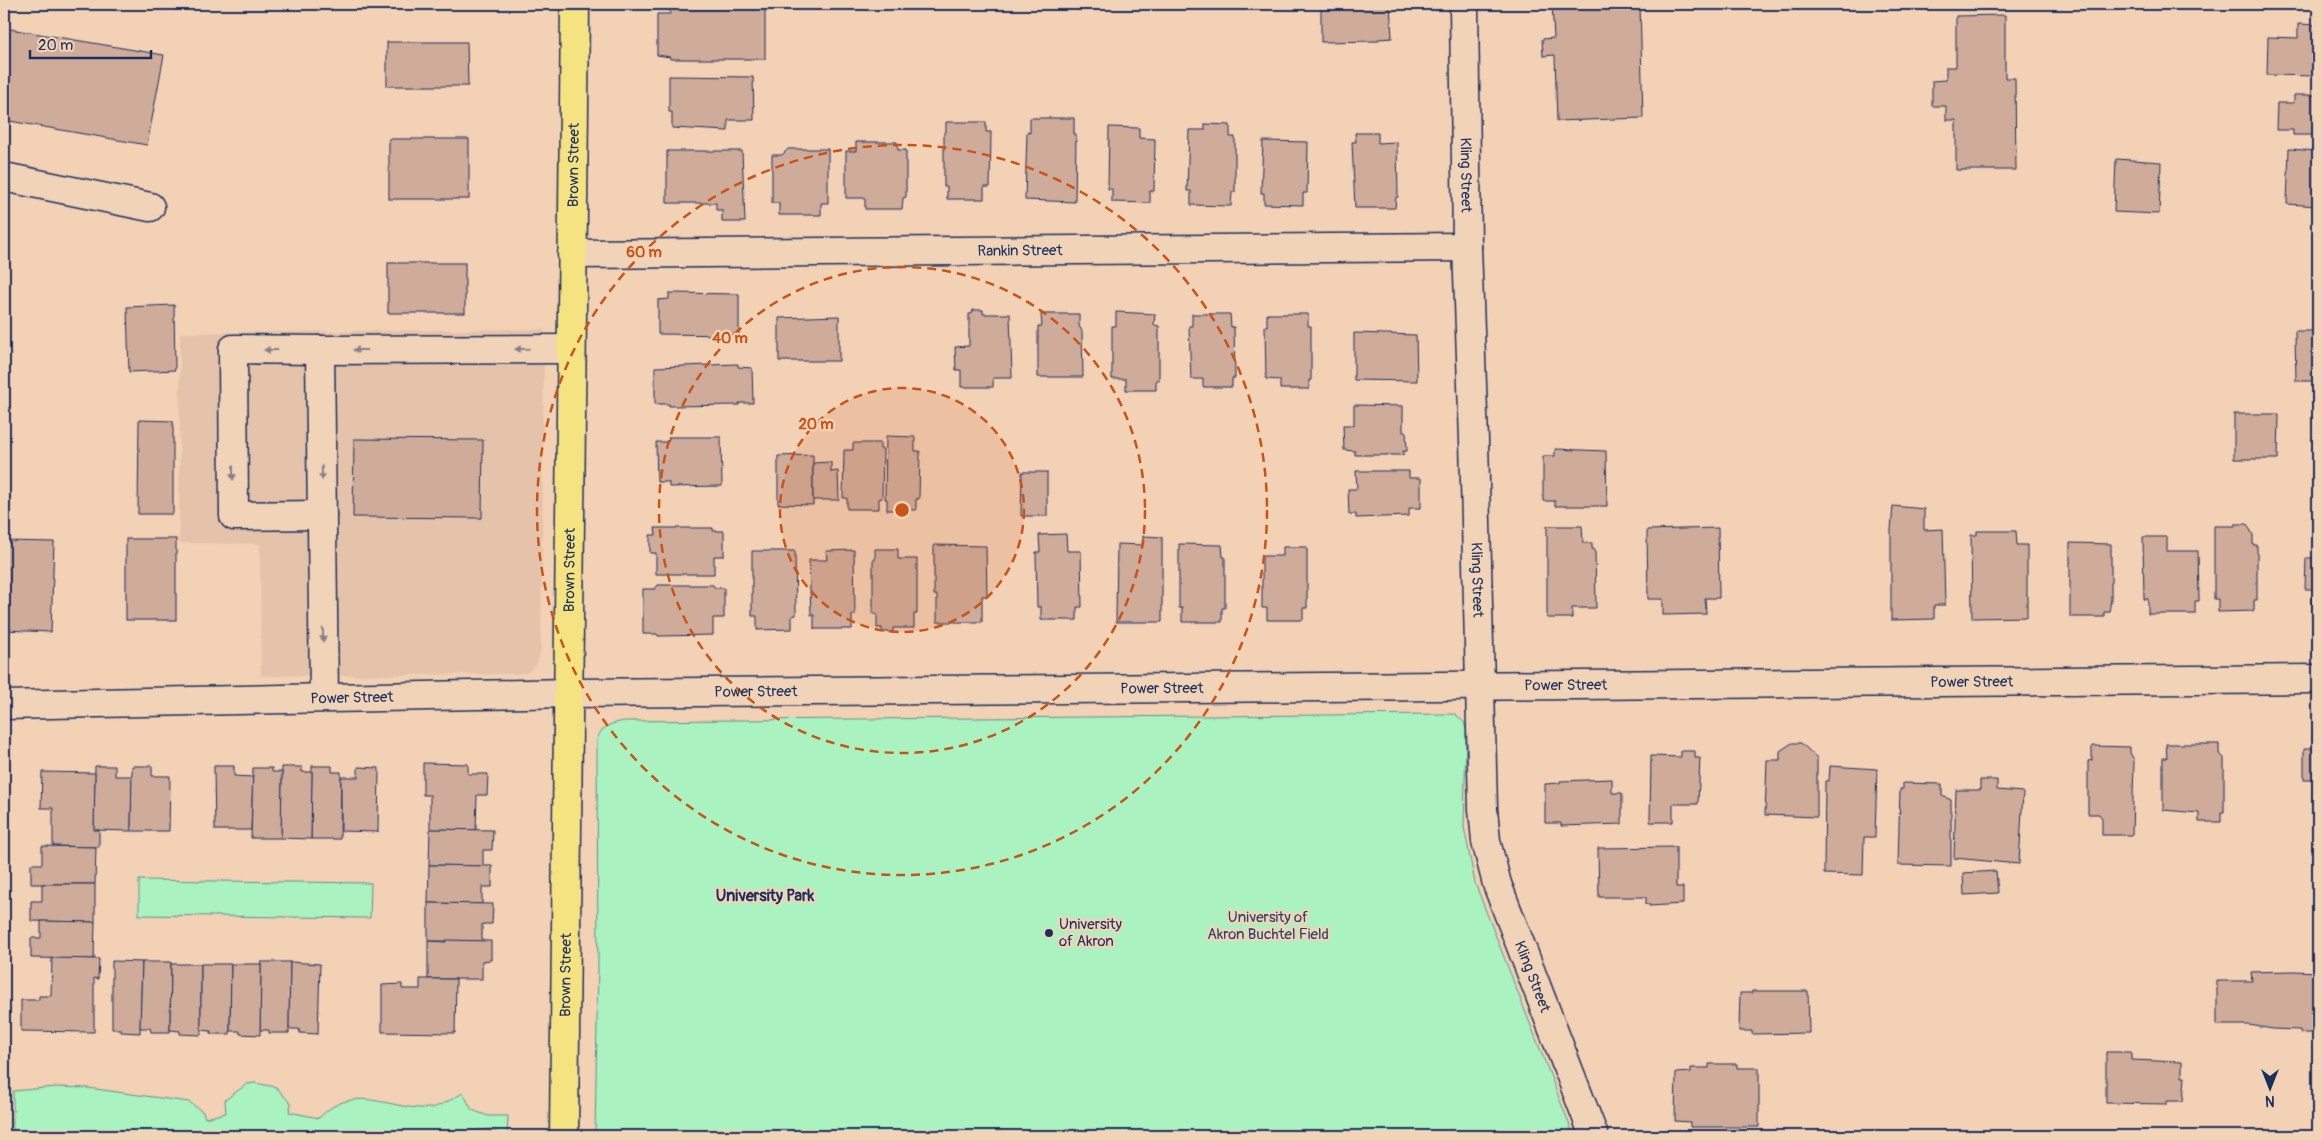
<svg xmlns="http://www.w3.org/2000/svg" width="2322" height="1140" font-family="Pangolin,sans-serif">
  <style>
    .built { fill: #e4c3aa }
    .green { fill: #aaf2bf; stroke: #62908e }
    .building { fill: #cfac9a; stroke: #1b2f5e }
    .lines { fill: none; stroke-linecap: round; stroke-linejoin: round }
    .minor-casing { stroke: #1b2f5e; stroke-width: 31 }
    .major-casing { stroke: #1b2f5e; stroke-width: 31 }
    .minor { stroke: #f1d3b7; stroke-width: 28 }
    .major { stroke: #f5e382; stroke-width: 28 }
    .oneway { fill: #86818a }
    .ring { fill: none; stroke: #c95318; stroke-width: 2.5; stroke-dasharray: 9 6 }
    .poi-dot { fill: #1b2f5e; stroke: #f1d3b7; stroke-width: 2 }
    .labels { text-anchor: middle; stroke-width: 4.5; stroke-linejoin: round; paint-order: stroke }
    .street-label { font-size: 15px; fill: #1b2f5e; stroke: #f1d3b7 }
    .park-label { font-size: 15px; fill: #294268; stroke: #f1d3b7 }
    .poi-label { font-size: 15px; fill: #1b2f5e; stroke: #f1d3b7; text-anchor: start }
    .neighbourhood-label { font-size: 16px; font-weight: bold; fill: #1b2f5e; stroke: #f1d3b7 }
    .centre { fill: #c95318; stroke: #f1d3b7; stroke-width: 2.5 }
    .ring-label { font-size: 15px; text-anchor: middle; font-weight: bold; fill: #c95318; stroke: #f1d3b7; stroke-width: 4.5; stroke-linejoin: round; paint-order: stroke }
  </style>
  <rect width="100%" height="100%" fill="#f2d1b4"/>
  <filter id="ink" filterUnits="userSpaceOnUse"><feTurbulence type="fractalNoise" baseFrequency=".02" numOctaves="2"/><feDisplacementMap in="SourceGraphic" scale="10" xChannelSelector="R" yChannelSelector="G"/><feConvolveMatrix kernelMatrix="1 2 1 2 8 2 1 2 1" color-interpolation-filters="sRGB"/></filter>
  <g filter="url(#ink)">
    <path class="built" d="M544 329 541 648 537 664 526 673 513 674 261 676 260 544 179 543 180 333Z"/>
    <g class="green">
      <path d="M1444 714H1455L1464 722 1466 730 1464 827 1475 883 1574 1136H595L598 966 597 740C601 726 612 723 625 721Z"/>
      <path d="M139 880 371 883 370 918 139 915Z"/>
      <path d="M255 1083 276 1087 291 1104 289 1112 319 1118C354 1081 390 1111 430 1108 440 1107 453 1098 463 1093L472 1110 488 1116H508L507 1136H503L491 1129 455 1132 345 1134V1136H13V1091L56 1087 88 1088 189 1102 203 1112 205 1118 226 1113 225 1100 247 1084Z"/>
    </g>
    <g class="building">
      <path d="M387 4H472V6L388 7Z"/>
      <path d="M1321 4H1390L1392 38 1378 39V41L1321 42Z"/>
      <path d="M1552 4H1640L1643 118 1557 121 1555 55 1543 56 1542 39 1554 38Z"/>
      <path d="M670 8 765 9V59H670V57L657 55V14H670Z"/>
      <path d="M2005 15V78H2015L2016 170H1956V120H1946V106H1932V81L1946 80V67H1956V16Z"/>
      <path d="M2298 24 2318 25V76L2267 75 2268 37 2298 38Z"/>
      <path d="M4 28 164 55 147 145 4 120Z"/>
      <path d="M387 42H467L468 86H387Z"/>
      <path d="M669 76 753 77 754 120H728V131L672 128V112H669Z"/>
      <path d="M2294 95H2318V135H2293V130H2276L2277 103H2294Z"/>
      <path d="M1030 118H1074V134H1076L1075 202 1025 200 1027 132 1030 133Z"/>
      <path d="M946 122H986V132H991L990 187H984V199H947V186H944V132H946Z"/>
      <path d="M1205 124 1230 125V137H1235V192H1232L1231 206 1191 205V191H1187L1189 130H1205Z"/>
      <path d="M1109 127 1139 128V138L1155 139 1154 191H1150V203L1112 202V189H1108Z"/>
      <path d="M1355 133H1378V143L1397 142 1398 197H1396L1395 208H1355L1352 142H1356Z"/>
      <rect x="389" y="139" width="80" height="60"/>
      <path d="M1263 141 1308 142 1307 193H1303V205L1264 204V193H1261Z"/>
      <path d="M856 142H897L898 150H906V197L903 198 902 209H865V198H846V151H856Z"/>
      <path d="M788 149H828V203H821V215H779V203H772V155H782Z"/>
      <path d="M2289 149 2318 151V206L2287 204Z"/>
      <path d="M667 151H742L745 222H722V210H716V203H667Z"/>
      <path d="M2116 159 2161 162 2159 214 2114 212Z"/>
      <rect x="388" y="263" width="77" height="50"/>
      <path d="M669 293 739 294V335L658 334V300L669 299Z"/>
      <path d="M174 305 175 370 129 372 127 307Z"/>
      <path d="M973 310H983V314H1010L1012 378H993V387H961V370H956L955 347 969 346V314H972Z"/>
      <path d="M1116 312 1155 314 1154 325 1159 326V380H1156V390H1126V379H1112V326H1116Z"/>
      <path d="M1041 314H1079V326L1082 331 1083 377H1038V326H1042Z"/>
      <path d="M1192 314H1230L1231 327H1234L1235 378H1232V387H1203V379H1191L1189 326H1192Z"/>
      <path d="M1267 314H1308V326H1311V380H1309V389H1280V380L1266 379 1265 326H1267Z"/>
      <path d="M839 316V361H779V318Z"/>
      <path d="M2295 331H2318V381H2296Z"/>
      <path d="M1354 333 1416 335 1417 381 1354 380Z"/>
      <path d="M738 364V367L752 368 753 403H739V405L669 406V404H655V367Z"/>
      <path d="M1354 405 1403 406V432H1406L1407 451H1403V455H1355V451L1344 450 1343 425H1354Z"/>
      <path d="M2234 414H2279L2278 459H2234Z"/>
      <path d="M139 420 173 421V514H138Z"/>
      <path d="M886 436 915 437V451H920L919 499H916V510H887V499H885Z"/>
      <path d="M669 437H721L722 486 669 487V482H657L656 442H668Z"/>
      <path d="M354 439 483 440 482 518 353 517Z"/>
      <path d="M853 443H880V449H883L882 498 879 499V509H847V498H843L844 450H853Z"/>
      <path d="M1555 449 1606 451 1607 506H1555V501H1543V456H1555Z"/>
      <path d="M813 455V505L778 504V456Z"/>
      <path d="M831 462V472L838 471 839 500H813V463Z"/>
      <path d="M1356 471H1409V478H1421V508H1409V516L1356 518V514H1349L1348 489H1357Z"/>
      <path d="M1022 472H1047V516H1021Z"/>
      <path d="M1893 506 1924 509V530L1943 529 1945 605H1934V619L1891 620V530Z"/>
      <path d="M2235 524H2247L2253 535V545H2257V600H2254V611L2218 612V599H2214V526H2235Z"/>
      <path d="M1547 526H1582L1583 543H1592V549H1595L1596 608H1572V618H1547Z"/>
      <path d="M655 528H713V531H724V556H714V574H656V553H650V535H656Z"/>
      <path d="M1718 528 1719 598H1705L1706 614 1663 615V599H1648L1647 530Z"/>
      <path d="M1977 531H2016L2017 545H2027V617L1972 618 1971 535H1977Z"/>
      <path d="M1066 534 1067 551H1081L1082 607H1077V620H1041V607H1037L1036 552H1040L1039 535Z"/>
      <path d="M1143 536 1162 537V622H1116L1117 544 1143 545Z"/>
      <path d="M2143 537H2167V551H2198L2199 601H2195V614H2148V599H2144Z"/>
      <rect x="126" y="539" width="50" height="81"/>
      <path d="M4 541 54 542 51 632 4 630Z"/>
      <path d="M2070 543 2111 544V599L2109 612H2104V617H2070Z"/>
      <path d="M1179 544 1222 545 1223 557H1225V608H1222V622H1182V608H1179Z"/>
      <path d="M934 545 986 546 987 596H982V622H937V595H934Z"/>
      <path d="M1283 547H1307V608H1303V620H1267V608H1262V556H1283Z"/>
      <path d="M875 549H898V559H917V614H914V628H893V632H882V628H877V614H873V560H875Z"/>
      <path d="M854 550 855 615H852V629H814V615H811L809 560H827L826 551Z"/>
      <path d="M752 551H795L796 615 792 616V629L757 630V616H752Z"/>
      <path d="M2306 558H2318V619H2312L2313 589H2305Z"/>
      <path d="M658 585H713L715 588H724V618H713V635L658 636 657 634H643V589H655Z"/>
      <path d="M1792 743H1801L1817 758V817L1765 815 1767 760H1780V751Z"/>
      <path d="M2166 744H2219V753L2224 758V812H2221V822H2199V813L2163 810V758H2167Z"/>
      <path d="M2092 746 2130 747V753L2134 760 2132 835H2102V818L2099 814H2088V761L2092 760Z"/>
      <path d="M2304 748H2318V823H2312L2313 780H2304Z"/>
      <path d="M1681 751H1695V758H1700L1698 804H1673V822H1650L1651 756 1681 757Z"/>
      <path d="M423 763 468 764V774H488L487 795H477L476 830 430 829V795H423Z"/>
      <path d="M95 766H115V776H132L131 831 94 830Z"/>
      <path d="M132 766H152V776H170L169 831H131Z"/>
      <path d="M214 766H234V776L253 777 251 830H215Z"/>
      <path d="M312 766H332V772H341L340 839H311Z"/>
      <path d="M1830 766 1877 769 1875 837H1864L1863 875 1824 874 1825 781H1829Z"/>
      <path d="M282 767H302V772H312L311 839 281 838Z"/>
      <path d="M358 767 379 768 378 832 341 831V777H358Z"/>
      <path d="M253 768H272V772H282L281 838H251Z"/>
      <path d="M42 772 95 773 94 830H99V847L53 846V808H41Z"/>
      <path d="M1612 779V793H1622V824L1561 826V823H1545V784L1560 783V781Z"/>
      <path d="M1980 780H1997V790L2023 792 2019 864 1954 858 1956 790H1980Z"/>
      <path d="M1903 783 1942 784V796L1951 800V866L1898 865 1900 789H1903Z"/>
      <path d="M430 829 493 830 492 850H483V866L429 865Z"/>
      <path d="M42 846 96 847 95 884H31V864H42Z"/>
      <path d="M1676 847V887H1683V904L1649 906V904H1646V897H1599L1598 848Z"/>
      <path d="M429 865 492 866V887H482V904L428 903Z"/>
      <path d="M1996 871 1998 893 1964 895 1963 873Z"/>
      <path d="M42 884H95V922L31 921V901H42Z"/>
      <path d="M428 903 493 904 492 924H482V941H428Z"/>
      <path d="M41 921 95 922 94 959 31 958V938H41Z"/>
      <path d="M446 940 491 941V960L482 961V979H428V941L446 942Z"/>
      <path d="M52 958 99 959 98 979 94 978V1032L21 1031V1000H39V996H51Z"/>
      <path d="M112 961 142 962 140 1033 121 1032V1029H112Z"/>
      <path d="M142 962H171L170 1032H151L150 1028H140Z"/>
      <path d="M261 962H290L289 1033H269V1030H260Z"/>
      <path d="M290 962 320 964 318 1034 300 1033 299 1029H289Z"/>
      <path d="M171 964H201V1035L180 1034V1031L170 1030Z"/>
      <path d="M201 964H231L230 1034H211V1031L201 1030Z"/>
      <path d="M231 964H261L260 1035 240 1034V1031H230Z"/>
      <path d="M2293 971 2318 972V1033H2300V1030L2273 1029 2249 1025H2217V981H2252L2251 972Z"/>
      <path d="M420 979H456L455 1033 382 1032V985L402 984V989H420Z"/>
      <path d="M1752 991H1808L1809 1033 1752 1034V1031H1739L1740 993H1752Z"/>
      <path d="M2106 1052H2131V1060L2182 1062V1077H2185L2183 1101H2167V1104L2106 1103Z"/>
      <path d="M1709 1064H1737V1068H1759V1127H1690V1122L1675 1121 1676 1073 1691 1072V1068H1709Z"/>
      <path d="M2276 1133 2318 1134V1136H2263L2276 1135Z"/>
    </g>
    <g class="lines">
      <defs>
        <g id="minor">
          <path id="s1" d="M1464 4 1467 247 1474 440 1483 809 1486 841 1497 884 1594 1136"/>
          <path d="M4 177 150 207"/>
          <path id="s2" d="M572 254 1467 247"/>
          <path d="M320 350 233 349 234 516 322 515"/>
          <path d="M324 698 320 350 571 349"/>
          <path id="s3" d="M4 705 569 693 2318 679"/>
        </g>
        <g id="major">
          <path id="s4" d="M564 1136 575 4"/>
        </g>
      </defs>
      <use href="#minor" class="minor-casing"/>
      <use href="#major" class="major-casing"/>
      <use href="#minor" class="minor"/>
      <use href="#major" class="major"/>
    </g>
    <defs><path id="oneway-solid" d="M-6-.8H1V-3.2L6.5 0L1 3.2V.8H-6Z" transform="scale(1.25)"/></defs>
    <g class="oneway">
      <use href="#oneway-solid" transform="translate(522 349) rotate(179)"/>
      <use href="#oneway-solid" transform="translate(271 350) rotate(-180)"/>
      <use href="#oneway-solid" transform="translate(360 350) rotate(180)"/>
      <use href="#oneway-solid" transform="translate(233 473) rotate(90)"/>
      <use href="#oneway-solid" transform="translate(322 473) rotate(89)"/>
      <use href="#oneway-solid" transform="translate(323 635) rotate(89)"/>
    </g>
  </g>
  <circle cx="902" cy="510" r="122" fill="#c95318" fill-opacity=".12"/>
  <g class="ring">
    <circle cx="902" cy="510" r="122"/>
    <circle cx="902" cy="510" r="243"/>
    <circle cx="902" cy="510" r="365"/>
  </g>
  <circle class="poi-dot" cx="1049" cy="933" r="5"/>
  <g class="labels">
    <g class="street-label">
      <text dy="5" stroke="none"><textPath href="#s4" startOffset="971">Brown Street</textPath></text>
      <text dy="5" stroke="none"><textPath href="#s1" startOffset="171">Kling Street</textPath></text>
      <text dy="5" stroke="none"><textPath href="#s2" startOffset="448">Rankin Street</textPath></text>
      <text dy="5" stroke="none"><textPath href="#s4" startOffset="566">Brown Street</textPath></text>
      <text dy="5" stroke="none"><textPath href="#s1" startOffset="576">Kling Street</textPath></text>
      <text dy="5" stroke="none"><textPath href="#s3" startOffset="1968">Power Street</textPath></text>
      <text dy="5" stroke="none"><textPath href="#s3" startOffset="1562">Power Street</textPath></text>
      <text dy="5" stroke="none"><textPath href="#s3" startOffset="1158">Power Street</textPath></text>
      <text dy="5" stroke="none"><textPath href="#s3" startOffset="752">Power Street</textPath></text>
      <text dy="5" stroke="none"><textPath href="#s3" startOffset="348">Power Street</textPath></text>
      <text dy="5" stroke="none"><textPath href="#s4" startOffset="161">Brown Street</textPath></text>
      <text dy="5" stroke="none"><textPath href="#s1" startOffset="981">Kling Street</textPath></text>
    </g>
    <g class="park-label">
      <text x="1268" y="922">University of<tspan x="1268" dy="17">Akron Buchtel Field</tspan></text>
    </g>
    <g class="poi-label">
      <text x="1059" y="929">University<tspan x="1059" dy="17">of Akron</tspan></text>
    </g>
    <g class="neighbourhood-label">
      <text x="765" y="901">University Park</text>
    </g>
  </g>
  <circle cx="902" cy="510" r="8" class="centre"/>
  <g class="ring-label">
    <text x="644" y="257">60 m</text>
    <text x="730" y="343">40 m</text>
    <text x="816" y="429">20 m</text>
  </g>
  <rect width="2322" height="1140" fill="none" stroke="#f1d3b7" stroke-width="20"/>
  <rect x="10" y="10" width="2302" height="1120" fill="none" stroke="#1b2f5e" stroke-width="2" filter="url(#ink)"/>
  <g transform="translate(2270 1088) rotate(180)" stroke="#f1d3b7" stroke-width="4" paint-order="stroke">
  <path d="M0-4L9 19L0 12L-9 19Z" fill="#1b2f5e"/>
  <text y="-8" font-size="14" font-weight="bold" text-anchor="middle" fill="#1b2f5e">N</text>
  </g>
  <path d="M30 50v8h121v-8" fill="none" stroke="#1b2f5e" stroke-width="2.5"/>
  <text x="38" y="50" font-size="15" fill="#1b2f5e" stroke="#f1d3b7" stroke-width="4" paint-order="stroke">20 m</text>
</svg>
